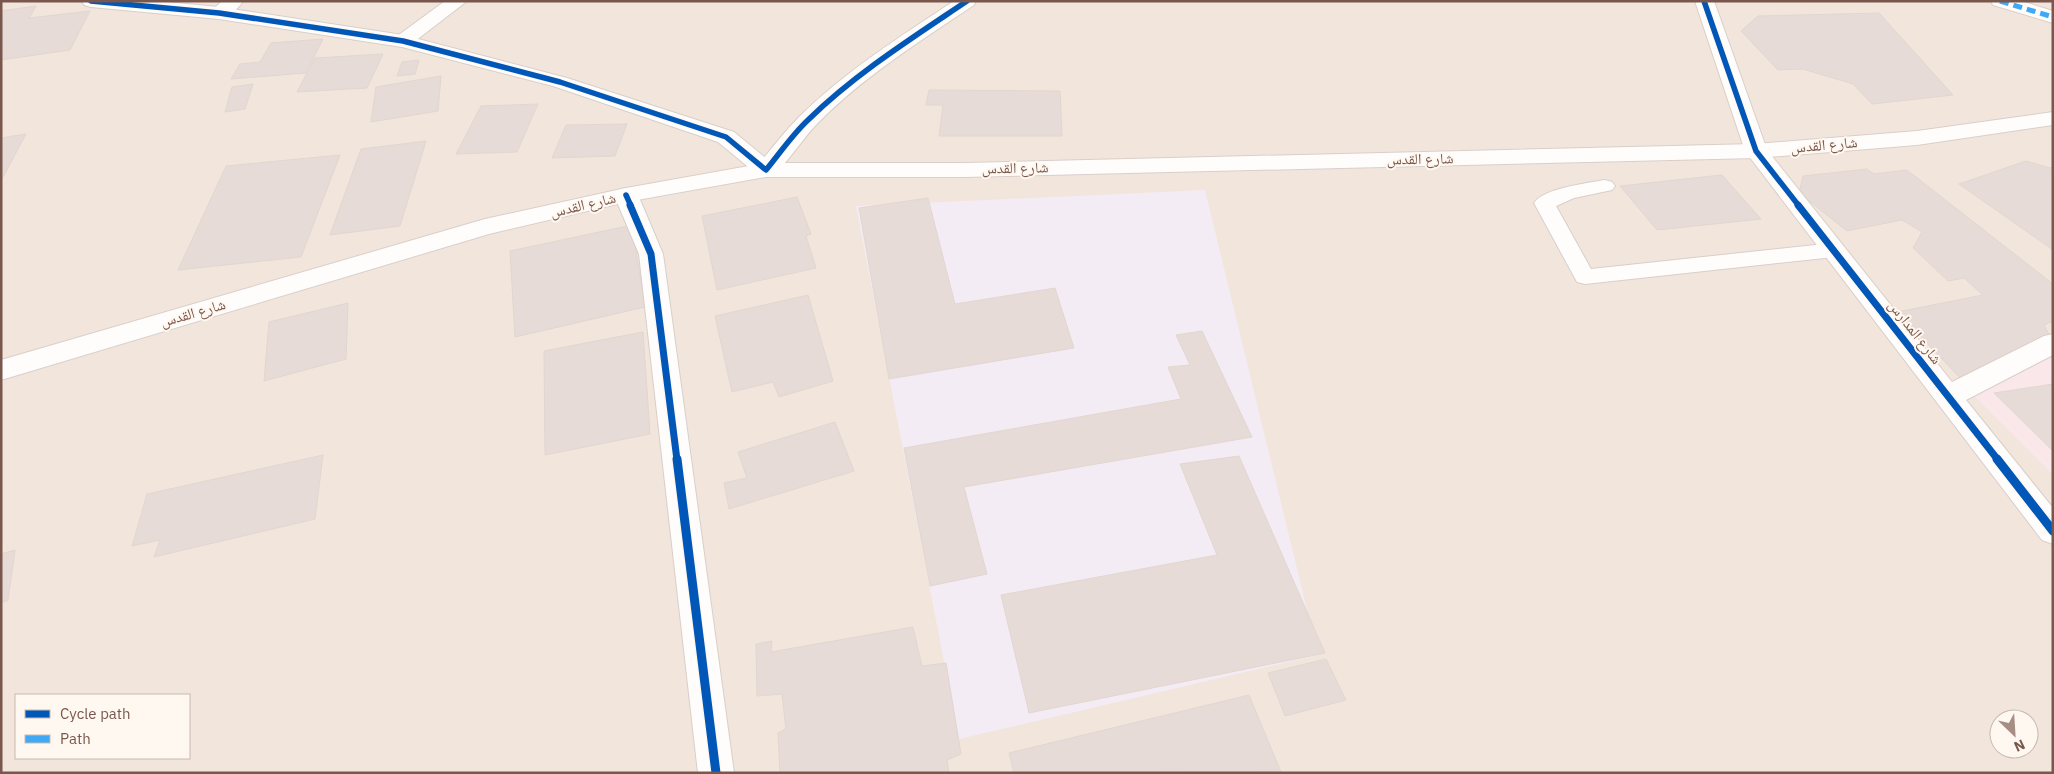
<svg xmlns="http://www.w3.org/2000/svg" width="2054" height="774" font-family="'IBM Plex Sans','Noto Naskh Arabic',sans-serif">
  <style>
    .residential { fill: #f2e5dc; fill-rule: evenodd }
    .education { fill: #f4ecf5 }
    .medical { fill: #fae7e9 }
    .building { fill: #e6dbd6; stroke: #e2d6d0 }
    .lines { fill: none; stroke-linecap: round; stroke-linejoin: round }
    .service-casing { stroke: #d8cfca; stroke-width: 2 }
    .pedestrian-casing { stroke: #d8cfca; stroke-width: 2 }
    .minor-casing { stroke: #d8cfca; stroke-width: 2 }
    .tertiary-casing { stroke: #d8cfca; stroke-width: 2 }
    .secondary-casing { stroke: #d9cfca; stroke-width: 2 }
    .service { fill: #fefdfc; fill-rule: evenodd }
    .pedestrian { fill: #fefdfc; fill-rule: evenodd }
    .minor { fill: #fefdfc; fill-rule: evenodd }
    .tertiary { fill: #fefdfc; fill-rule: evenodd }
    .secondary { fill: #fefdfc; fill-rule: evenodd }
    .quiet { stroke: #3fa9f5; stroke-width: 5; stroke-dasharray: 9 5; stroke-linecap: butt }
    .cycleway-far2-casing { stroke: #fff8f1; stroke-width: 8 }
    .cycleway-far1-casing { stroke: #fff8f1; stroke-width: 10 }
    .cycleway-casing { stroke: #fff8f1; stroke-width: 12 }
    .cycleway-far2 { stroke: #0057b8; stroke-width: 5.5 }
    .cycleway-far1 { stroke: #0057b8; stroke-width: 7 }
    .cycleway { stroke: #0057b8; stroke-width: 9 }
    .labels { text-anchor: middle; stroke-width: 4; stroke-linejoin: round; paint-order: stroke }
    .street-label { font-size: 15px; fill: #79574c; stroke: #fff8f1 }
  </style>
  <rect width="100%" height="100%" fill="#f9f3ee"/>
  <path class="residential" d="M1 1H2053V773H1ZM16 695H189V758H16ZM1999 719H2029V749H1999Z"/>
  <path class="education" d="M1205 190 1318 655 959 739 856 206Z"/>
  <path class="medical" d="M2053 353V475L1971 393Z"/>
  <g class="building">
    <path d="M36 6 29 18 90 11 70 50 1 60V11Z"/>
    <path d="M1879 13 1953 95 1872 104 1853 84 1803 69 1778 70 1741 31 1758 16Z"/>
    <path d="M323 39 306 73 231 79 240 64 260 62 271 43Z"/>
    <path d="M383 54 367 88 297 92 315 58Z"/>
    <path d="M419 60 415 74 397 76 402 62Z"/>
    <path d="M441 76 438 111 371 122 376 87Z"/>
    <path d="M253 84 245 109 225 112 232 87Z"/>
    <path d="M929 90 1060 91 1062 136H939L943 105H926Z"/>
    <path d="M538 104 517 152 456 154 481 106Z"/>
    <path d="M627 124 615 156 552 158 566 125Z"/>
    <path d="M26 134 1 181V138Z"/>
    <path d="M426 141 400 226 330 235 361 149Z"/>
    <path d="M340 155 301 257 178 270 226 166Z"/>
    <path d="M2026 161 2050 168 2053 167V250L1959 184Z"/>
    <path d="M1867 169 1874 174 1907 170 2053 284V321L2044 325 2053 342 1966 384 1897 312 1983 295 1964 278 1948 281 1913 248 1922 232 1902 220 1847 231 1799 193 1803 176Z"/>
    <path d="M1722 175 1761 219 1657 230 1620 186Z"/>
    <path d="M797 197 811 234 806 236 816 268 717 290 702 216Z"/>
    <path d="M928 198 955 304 1055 288 1074 348 889 379 859 208Z"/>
    <path d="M632 225 645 307 515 337 510 251Z"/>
    <path d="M808 295 833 381 779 397 773 382 732 392 715 316Z"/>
    <path d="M348 303 346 359 264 381 269 322Z"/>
    <path d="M1202 331 1252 437 964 487 987 574 930 586 904 448 1181 399 1168 367 1190 365 1176 335Z"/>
    <path d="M643 332 650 434 545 455 544 351Z"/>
    <path d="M2053 384V451L1994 393Z"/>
    <path d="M835 422 854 471 729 509 724 483 747 478 738 452Z"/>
    <path d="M323 455 315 519 154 557 160 540 132 546 147 494Z"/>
    <path d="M1239 456 1325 653 1029 713 1001 595 1217 555 1180 464Z"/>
    <path d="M15 550 8 600 1 603V554Z"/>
    <path d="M913 627 922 666 946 663 961 754 947 760 949 773H780L778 733 786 729 782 694 757 696 756 644 772 641 771 652Z"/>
    <path d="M1326 659 1346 700 1285 716 1268 673Z"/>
    <path d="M1249 695 1281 772 1014 773 1009 753Z"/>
  </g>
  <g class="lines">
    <defs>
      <path id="service" d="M1605 180 1612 182 1615 186 1612 190 1574 198 1556 206 1591 269 1834 243 1841 245 1845 250 1841 255 1834 257 1585 284 1577 282 1534 203C1544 188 1588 183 1605 180Z"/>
      <path id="pedestrian" d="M1991 1H2021L2053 11V23L1993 5Z"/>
      <g id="minor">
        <path d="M222 1H243C236 12 225 20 212 17L209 13Z"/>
        <path d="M445 1H467L410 45 403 47 396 45 393 41 396 37Z"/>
        <path d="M954 1H976L974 5C919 42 861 78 815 126 806 135 780 172 773 175 768 178 763 176 758 175L755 170 758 165C772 148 785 131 800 116 846 71 901 36 954 1Z"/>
        <path d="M1695 1H1714L1767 150 1952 382 2044 336 2053 334V355L1966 400 2053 508V544L2042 540 1745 151Z"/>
        <path d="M626 188 634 190 638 195 663 254 734 773H698L639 254 614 195 618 190Z"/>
      </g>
      <path id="tertiary" d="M82 1H155L219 7 403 35 567 78 734 132 774 165 777 170 774 175 766 177 758 175 718 142 553 86 402 47 219 19 91 7 84 5Z"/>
      <path id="secondary" d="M2053 112V125L1917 145 1756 158 964 177H766L626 202 489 234 1 380V360L485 219 626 188 766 163H964L1756 144 1917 131Z"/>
    </defs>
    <use href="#service" class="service-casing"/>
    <use href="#pedestrian" class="pedestrian-casing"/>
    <use href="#minor" class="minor-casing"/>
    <use href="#tertiary" class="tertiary-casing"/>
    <use href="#secondary" class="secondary-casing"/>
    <use href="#service" class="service"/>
    <use href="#pedestrian" class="pedestrian"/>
    <use href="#minor" class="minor"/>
    <use href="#tertiary" class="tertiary"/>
    <use href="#secondary" class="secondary"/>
    <path class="quiet" d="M2000 1 2053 17"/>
    <defs>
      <g id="cycleway-far2">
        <path d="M91 1 219 13 403 41 560 82 726 137 766 170C780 153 792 135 808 120 855 74 912 38 967 1"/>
        <path d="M1704 1 1756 151 1799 206"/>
        <path d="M626 195 631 206"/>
      </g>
      <g id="cycleway-far1">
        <path d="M630 205 651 254 677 460"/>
        <path d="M1798 205 1998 460"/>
      </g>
      <g id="cycleway">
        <path d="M677 459 716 773"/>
        <path d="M1997 459 2053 531"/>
      </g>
    </defs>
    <use href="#cycleway-far2" class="cycleway-far2-casing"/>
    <use href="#cycleway-far1" class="cycleway-far1-casing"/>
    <use href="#cycleway" class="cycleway-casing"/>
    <use href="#cycleway-far2" class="cycleway-far2"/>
    <use href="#cycleway-far1" class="cycleway-far1"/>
    <use href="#cycleway" class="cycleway"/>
  </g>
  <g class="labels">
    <g class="street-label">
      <text transform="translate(1824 145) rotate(-5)" y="5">شارع القدس</text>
      <text transform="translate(1420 159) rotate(-1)" y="5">شارع القدس</text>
      <text transform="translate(1015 168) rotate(-1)" y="5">شارع القدس</text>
      <text transform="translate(583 205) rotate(-13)" y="5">شارع القدس</text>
      <text transform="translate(193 313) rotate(-16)" y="5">شارع القدس</text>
      <text transform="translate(1915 332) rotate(52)" y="5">شارع المدارس</text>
    </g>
  </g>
  <rect width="2054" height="774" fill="none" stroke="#79574c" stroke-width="5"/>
  <rect x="15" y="694" width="175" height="65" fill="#fff8f1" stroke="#c9b8af"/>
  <rect x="25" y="710" width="25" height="8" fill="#0057b8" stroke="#c9b8af"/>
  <text x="60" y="719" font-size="15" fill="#79574c">Cycle path</text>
  <rect x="25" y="735" width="25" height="8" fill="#3fa9f5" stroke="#c9b8af"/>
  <text x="60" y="744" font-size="15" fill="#79574c">Path</text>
  <g transform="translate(2014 734) rotate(155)"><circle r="24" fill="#fff8f1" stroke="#c9b8af"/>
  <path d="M0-4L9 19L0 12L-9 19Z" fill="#a68e85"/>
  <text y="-8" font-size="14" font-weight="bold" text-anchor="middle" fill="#79574c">N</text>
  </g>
</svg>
